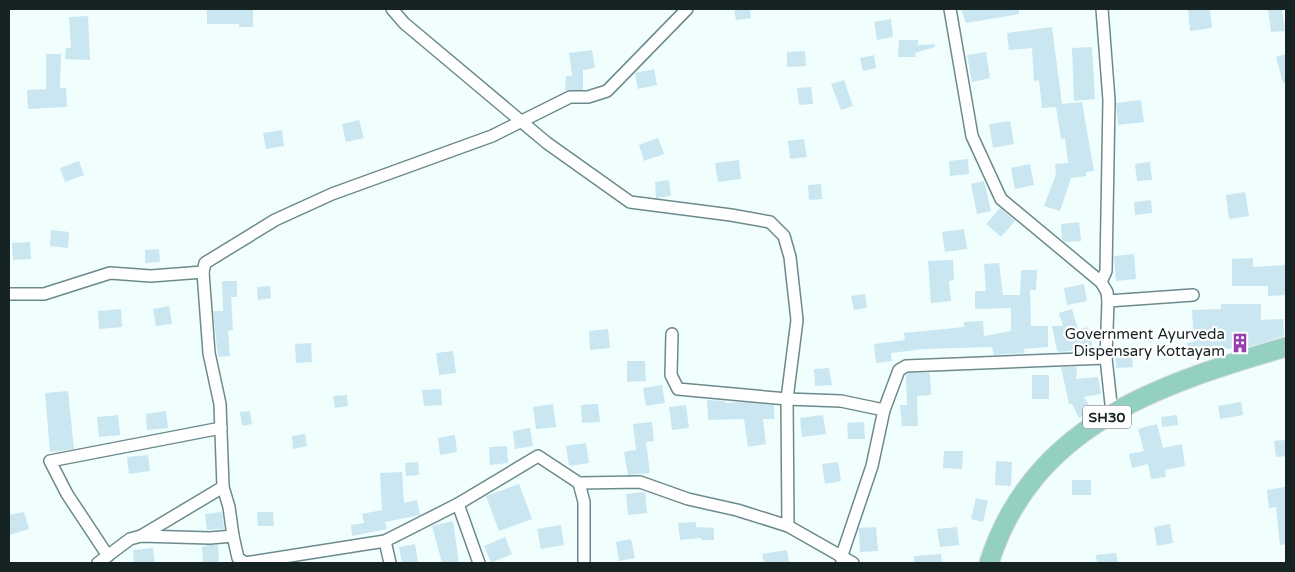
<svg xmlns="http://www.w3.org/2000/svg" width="1295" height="572" font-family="'Varela Round',sans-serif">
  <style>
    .building { fill: #c9e6f1 }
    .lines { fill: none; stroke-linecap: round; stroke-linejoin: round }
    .minor-casing { stroke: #6c8a8b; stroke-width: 14 }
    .primary-casing { stroke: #d5d7d7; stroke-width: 21 }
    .minor { stroke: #fff; stroke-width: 11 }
    .primary { stroke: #94d0c2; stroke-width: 19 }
    .labels { text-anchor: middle; stroke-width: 4.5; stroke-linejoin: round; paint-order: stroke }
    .shield { fill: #fff; stroke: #5c6565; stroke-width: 1 }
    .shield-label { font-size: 14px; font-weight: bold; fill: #162323 }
    .poi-label { font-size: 15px; fill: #162323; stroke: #fff; text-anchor: end }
  </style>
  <rect width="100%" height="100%" fill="#f1fefe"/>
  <g class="building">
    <path d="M207 9H253V27H239V24H207Z"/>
    <path d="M734 9H750L751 18 736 20Z"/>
    <path d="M961 9H1019V14L966 23Z"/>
    <path d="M1188 9H1210L1212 28 1190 31Z"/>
    <path d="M1268 9H1282L1285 31 1271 32Z"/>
    <path d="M88 16 90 60 65 59 66 48H71L69 17Z"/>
    <path d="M891 19 893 37 877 40 874 22Z"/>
    <path d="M1052 27 1062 104 1082 102 1094 171 1086 172V176L1071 178 1060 211 1044 206 1056 174 1055 164 1068 163 1065 138 1061 139 1056 107 1042 108 1039 80 1034 81 1032 48 1009 50 1007 33Z"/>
    <path d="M899 40H918V45L935 44V47L915 53 916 57H898Z"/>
    <path d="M1092 47 1095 99 1074 101 1072 48Z"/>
    <path d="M592 50 595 68 583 70V90H565L566 76H572L569 53Z"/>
    <path d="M805 51 806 66 787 67V52Z"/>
    <path d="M986 52 990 78 972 82 967 55Z"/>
    <path d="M46 54H61L60 88H66L67 107 28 109 27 90 46 89Z"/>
    <path d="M1286 54V83H1283L1276 57Z"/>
    <path d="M874 55 876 68 863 71 860 58Z"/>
    <path d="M654 69 657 85 638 89 635 73Z"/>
    <path d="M844 80 853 106 841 110 831 84Z"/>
    <path d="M811 87 813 104 799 105 797 88Z"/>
    <path d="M1141 100 1144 122 1118 125 1116 103Z"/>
    <path d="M359 120 364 138 346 142 342 124Z"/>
    <path d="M1010 121 1014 144 993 148 989 124Z"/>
    <path d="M282 130 284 146 266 149 263 133Z"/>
    <path d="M658 138 664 154 644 161 639 145Z"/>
    <path d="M804 139 807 157 790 159 788 141Z"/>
    <path d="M968 159 969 174 950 176 949 161Z"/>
    <path d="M739 160 741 179 718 182 715 163Z"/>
    <path d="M79 161 84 175 65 182 60 168Z"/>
    <path d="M1150 162 1152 180 1137 181 1135 164Z"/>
    <path d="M1030 164 1034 185 1015 189 1011 168Z"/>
    <path d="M669 180 671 196 656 198 655 182Z"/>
    <path d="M984 181 991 211 977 214 971 184Z"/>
    <path d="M821 184 822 199 809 200 808 185Z"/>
    <path d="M1245 192 1249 216 1229 219 1226 195Z"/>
    <path d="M1151 200 1152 213 1135 215 1134 202Z"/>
    <path d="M1000 208 1015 221 1001 237 986 224Z"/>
    <path d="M1079 222 1081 241 1065 242 1062 240 1061 224Z"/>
    <path d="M964 229 967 249 945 252 942 232Z"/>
    <path d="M51 230 69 232 68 248 50 246Z"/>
    <path d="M30 242 31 259 13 260 12 243Z"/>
    <path d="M159 249 160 262 145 263V250Z"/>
    <path d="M1134 254 1136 279 1116 281 1114 256Z"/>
    <path d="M1253 258V267L1285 265 1286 295 1268 296V286H1232V259Z"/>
    <path d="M953 260 954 280 949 281 951 301 931 303 928 261Z"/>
    <path d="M999 263 1003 295H1020L1021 270H1037L1036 290H1030L1031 326H1048V347L1024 349 1025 353 994 355 992 347 924 349 891 353 892 361 876 363 874 344 905 340 904 333 964 327V322L983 321 984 336 1011 331V308L975 309V291H986L984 264Z"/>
    <path d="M222 281H237V297H231L233 330 228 331 230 356 218 357 213 311H223Z"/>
    <path d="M1084 284 1087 301 1067 305 1064 288Z"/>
    <path d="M270 286 271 298 258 300 257 287Z"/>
    <path d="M865 294 867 308 854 310 851 296Z"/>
    <path d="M1221 304H1261V320L1283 319 1284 336 1245 348 1217 349 1218 355 1190 359 1187 343 1194 342 1192 310 1221 309Z"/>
    <path d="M169 306 172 324 156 326 153 309Z"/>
    <path d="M121 309 122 327 99 329 98 311Z"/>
    <path d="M1072 309 1078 330 1088 327 1093 348 1060 352 1057 351 1052 326H1063L1059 313Z"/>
    <path d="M608 329 610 348 590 350 589 331Z"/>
    <path d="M311 343 312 362 296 363 295 344Z"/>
    <path d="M1132 348 1133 367 1116 368 1115 349Z"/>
    <path d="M453 351 456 373 439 375 436 353Z"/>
    <path d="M627 361H645L646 381 627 382Z"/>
    <path d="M1061 367H1077L1076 379 1098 377 1101 394 1084 397 1092 411 1079 418 1072 404H1069Z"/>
    <path d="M829 368 832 385 815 386 814 369Z"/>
    <path d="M908 373H930L931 395 917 396 918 426H902L900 405H907L906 375Z"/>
    <rect x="1032" y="375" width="17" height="24"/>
    <path d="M662 385 665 403 646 406 643 388Z"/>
    <path d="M441 389 442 405 424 406 422 390Z"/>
    <path d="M68 391 74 449 50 452 45 393Z"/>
    <path d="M347 395 348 406 335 408 333 396Z"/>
    <path d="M707 400 725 401V403L741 402 774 405V419H763L766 444 748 447 744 419 708 420Z"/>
    <path d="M1241 402 1243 415 1220 419 1218 406Z"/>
    <path d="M553 404 556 427 536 429 533 407Z"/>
    <path d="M598 404 600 422 582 423 581 405Z"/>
    <path d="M686 405 689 428 672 430 669 407Z"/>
    <path d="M166 411 168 428 147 430 146 414Z"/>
    <path d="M250 411 252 424 242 426 240 412Z"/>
    <path d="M118 415 120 435 99 437 97 417Z"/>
    <path d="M823 415 826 434 802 437 800 418Z"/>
    <path d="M1177 415 1178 425 1162 427 1161 417Z"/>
    <path d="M652 422 654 441 646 442 650 473 628 475 624 452 636 450 633 424Z"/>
    <path d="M864 422 865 439H848L847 423Z"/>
    <path d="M1157 424 1163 448 1182 444 1185 466 1165 470 1166 477 1151 479 1148 464 1132 468 1129 454 1144 451 1138 429Z"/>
    <path d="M530 428 533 446 515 449 513 431Z"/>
    <path d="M305 434 307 446 293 449 292 436Z"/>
    <path d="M455 435 457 452 440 455 438 438Z"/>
    <path d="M1286 440V456L1276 457 1274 441Z"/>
    <path d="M586 443 589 463 569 466 566 446Z"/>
    <path d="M507 446 508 463 490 465 489 447Z"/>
    <path d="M944 451H963L962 469 943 468Z"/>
    <path d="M148 455 150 471 129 474 127 457Z"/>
    <path d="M996 461 1012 462 1011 486 995 485Z"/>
    <path d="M418 462 419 475 406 476 405 463Z"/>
    <path d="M838 462 841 481 825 484 822 464Z"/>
    <path d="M402 472 404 503 417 500 420 515 385 522 387 529 352 536 351 525 364 523 362 514 382 510 380 473Z"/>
    <rect x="1072" y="480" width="19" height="15"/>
    <path d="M519 484 532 519 499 531 486 496Z"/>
    <path d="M1285 487 1286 544 1280 545 1276 507 1269 508 1267 490Z"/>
    <path d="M645 492 647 513 628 515 626 494Z"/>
    <path d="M976 498 988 501 983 522 971 519Z"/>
    <path d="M24 512 29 529 9 535V515Z"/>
    <path d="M222 512 224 529 207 530 205 514Z"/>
    <path d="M257 512H273L274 526H258Z"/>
    <path d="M453 521 459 563H442L432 526Z"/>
    <path d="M696 522V527L714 528V540H701V538L680 540 678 523Z"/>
    <path d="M1170 524 1173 543 1157 546 1154 527Z"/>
    <path d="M561 525 564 545 541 549 537 529Z"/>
    <path d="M876 527 878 551 860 552 859 528Z"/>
    <path d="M957 527 959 545 940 547 937 529Z"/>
    <path d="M505 537 512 554 491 563 484 546Z"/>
    <path d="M631 539 635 558 619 561 616 542Z"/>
    <path d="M415 544 418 562 402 563 399 547Z"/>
    <path d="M208 545H218L219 563H203L202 547Z"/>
    <path d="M153 548 155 563H134L133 550Z"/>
    <path d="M787 550 789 563H764L762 554Z"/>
    <path d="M1116 553 1118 563H1097L1096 555Z"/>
    <path d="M941 554 942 563H914V556Z"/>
  </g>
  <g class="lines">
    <defs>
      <g id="minor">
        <path d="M392 9 404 23 547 143 630 202 731 215 770 222 784 236 790 257 797 320 787 399 788 526 853 563"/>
        <path d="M950 9 972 136 1001 199 1101 282 1107 292 1108 301 1106 358 1112 413"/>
        <path d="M203 272 209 353 220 404 223 487 229 507 233 536"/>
        <path d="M1101 282 1106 271 1109 100 1102 9"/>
        <path d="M9 294H44L110 273 151 276 203 272 205 263 275 220 332 194 492 136 570 97H588L607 91 687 9"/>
        <path d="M1108 301 1193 295"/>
        <path d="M672 334 671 375 678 389 787 399 841 401 884 410"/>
        <path d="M579 483 584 502V563"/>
        <path d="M458 504 479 563"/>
        <path d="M141 536 223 487"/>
        <path d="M385 541 390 563"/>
        <path d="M108 556 67 494 50 461 221 428"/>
        <path d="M841 558 872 466 884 410 899 370 906 366 1106 358"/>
        <path d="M98 563 130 539 141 536 210 538 233 536 238 558 245 563 385 541 458 504 538 456 579 483 640 482 688 499 737 510 788 526"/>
      </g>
      <path id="primary" d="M989 563C1033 424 1160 384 1286 347"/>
    </defs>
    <use href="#minor" class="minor-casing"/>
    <use href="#primary" class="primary-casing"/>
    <use href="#minor" class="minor"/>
    <use href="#primary" class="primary"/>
  </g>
  <defs>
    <symbol id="building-bare" viewBox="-9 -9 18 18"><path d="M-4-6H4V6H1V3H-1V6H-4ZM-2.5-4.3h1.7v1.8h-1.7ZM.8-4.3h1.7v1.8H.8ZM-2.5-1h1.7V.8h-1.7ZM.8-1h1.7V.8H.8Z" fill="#973fac" stroke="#fff" stroke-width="2.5" paint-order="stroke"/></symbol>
  </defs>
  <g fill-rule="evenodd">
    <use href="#building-bare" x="1226" y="329" width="28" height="28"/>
  </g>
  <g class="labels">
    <rect class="shield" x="1083" y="405.5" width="48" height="23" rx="4"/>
    <g class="shield-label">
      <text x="1107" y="422">SH30</text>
    </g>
    <g class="poi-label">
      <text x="1225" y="339">Government Ayurveda<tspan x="1225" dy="17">Dispensary Kottayam</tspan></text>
    </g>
  </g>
  <rect width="1295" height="572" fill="none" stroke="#162323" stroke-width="20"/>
</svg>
